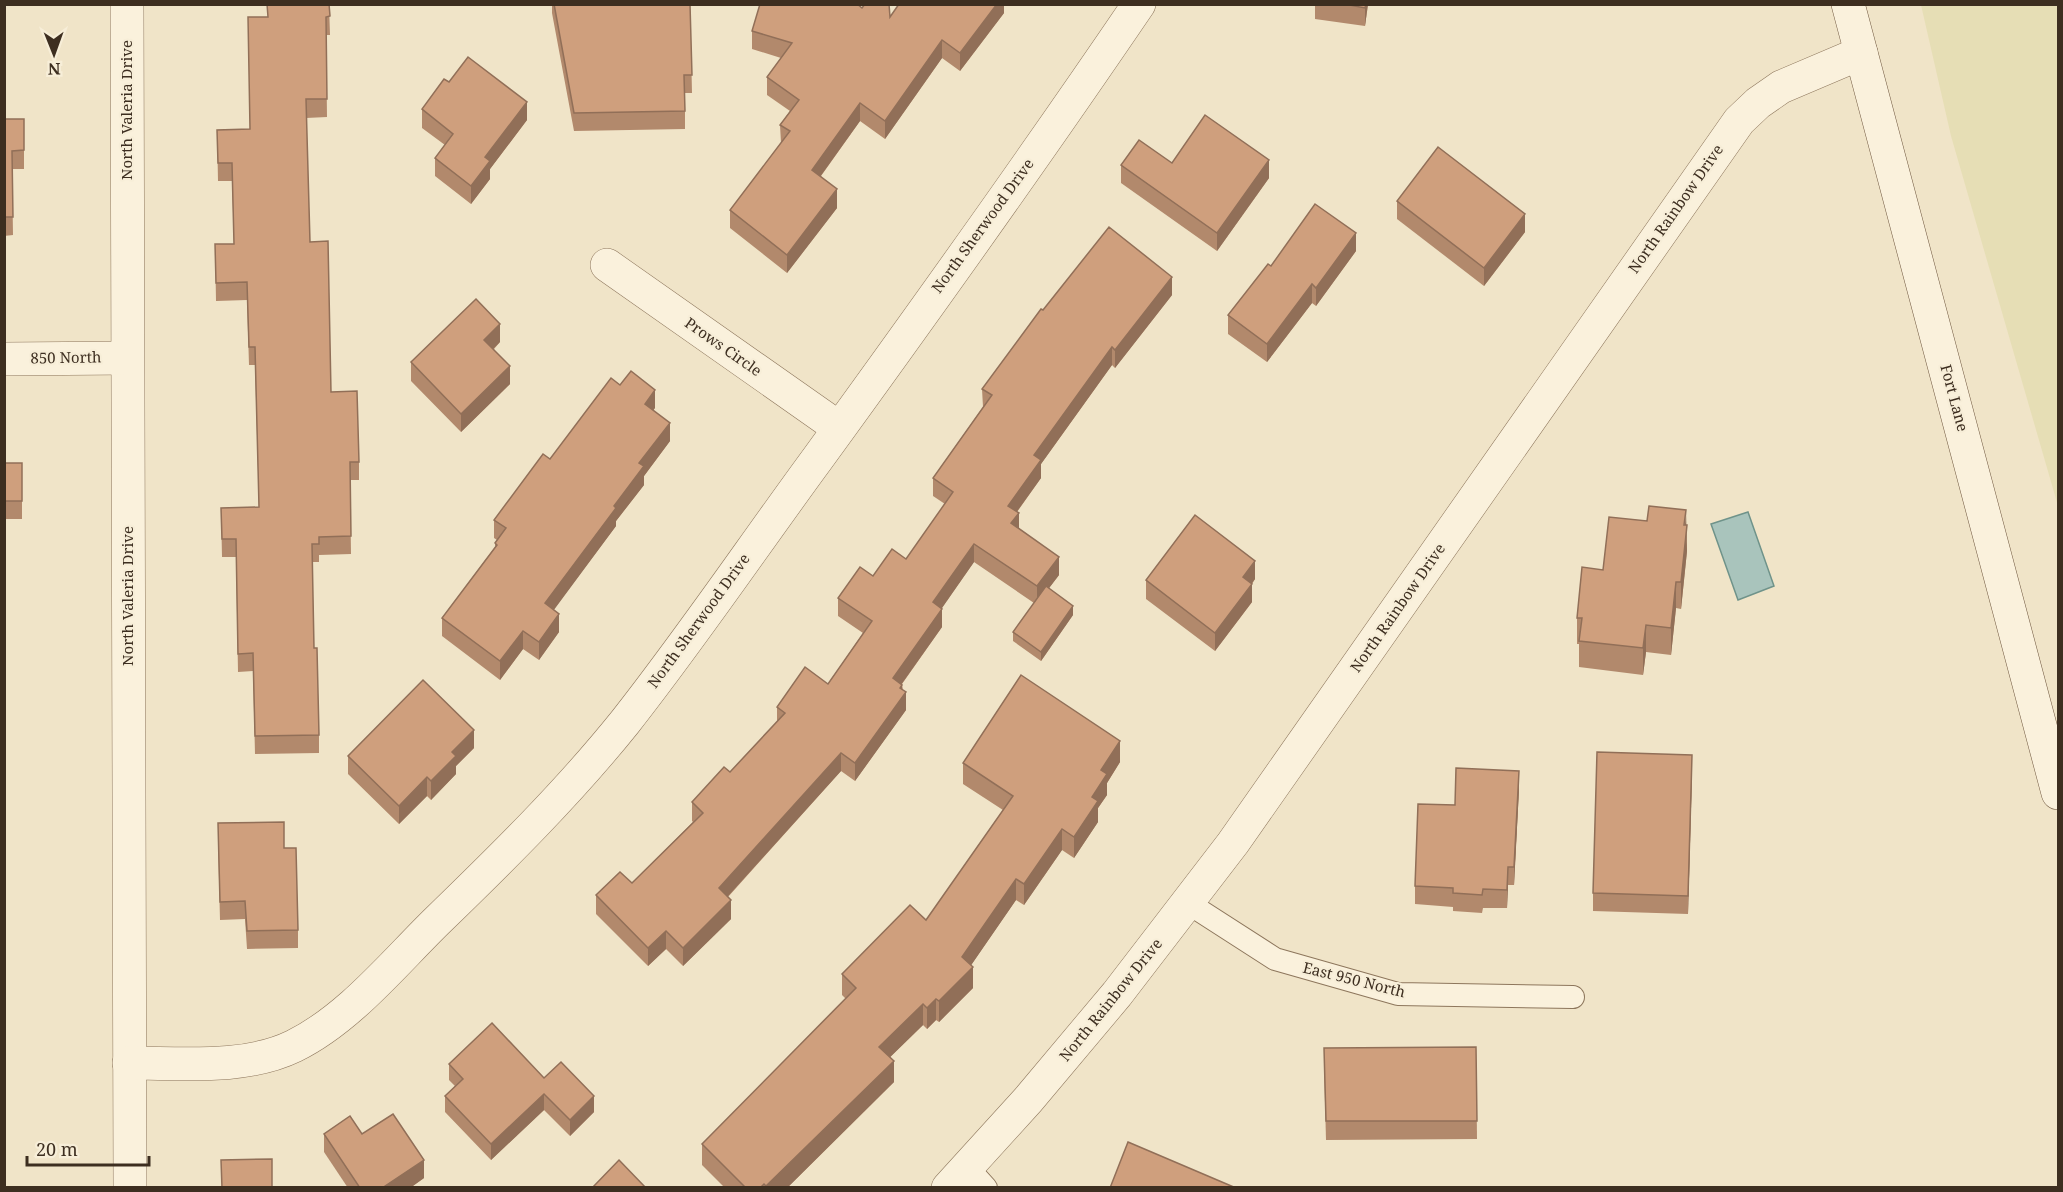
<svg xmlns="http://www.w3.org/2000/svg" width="2063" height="1192" font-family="'Noto Serif',serif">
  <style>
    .farmland { fill: #e6deb5 }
    .water { fill: #a9c4bc; stroke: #6f938a; stroke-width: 1.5 }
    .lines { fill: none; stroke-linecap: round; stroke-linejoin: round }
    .service-casing { stroke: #8d765c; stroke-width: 24 }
    .minor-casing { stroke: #8d765c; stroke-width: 34 }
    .secondary-casing { stroke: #6f573f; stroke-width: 34 }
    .service { stroke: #faf1dc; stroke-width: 22 }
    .minor { stroke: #faf1dc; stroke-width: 33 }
    .secondary { stroke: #faf1dc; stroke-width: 33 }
    .wall { fill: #b2896c }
    .shaded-wall { fill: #916f58 }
    .building { fill: #cf9f7d; stroke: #916f58; stroke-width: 1.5 }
    .labels { text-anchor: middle; stroke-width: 4.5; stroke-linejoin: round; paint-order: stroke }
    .street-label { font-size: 15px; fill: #3d2e20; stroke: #f7eed8 }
  </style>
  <rect width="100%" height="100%" fill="#f0e4c8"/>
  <path class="farmland" d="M1921 5H2058V506L1951 136Z"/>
  <path class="water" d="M1748 512 1774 586 1738 600 1711 524Z"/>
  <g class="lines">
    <defs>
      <g id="service">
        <path d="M1188 903 1275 959 1398 994 1573 997"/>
        <path d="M967 1167 986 1188"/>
      </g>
      <g id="minor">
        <path d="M127 4 130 1188"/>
        <path d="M607 265 839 428"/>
        <path d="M4 359 127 358"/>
        <path d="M129 1063C182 1063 245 1070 294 1046 349 1019 394 963 437 921 502 858 568 793 625 722 692 637 754 545 818 458 927 308 1035 157 1139 4"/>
        <path d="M948 1188 1028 1100 1117 994 1233 843 1739 121 1758 103 1781 87 1861 53"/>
      </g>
      <path id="secondary" d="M1848 4 2058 793"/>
    </defs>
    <use href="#service" class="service-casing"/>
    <use href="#minor" class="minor-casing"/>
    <use href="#secondary" class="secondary-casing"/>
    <use href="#service" class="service"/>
    <use href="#minor" class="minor"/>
    <use href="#secondary" class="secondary"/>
  </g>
  <g class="wall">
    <path d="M329 4 330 35H326L327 117 306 118 310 242 331 392 359 462V480H350L351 554 319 555V562H312L314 648 319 735V753L255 754 253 671 238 672 236 557H222L221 508 259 507 255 365H249L247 300 216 301 215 244H234L232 181H218L217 130 250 129 267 17Z"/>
    <path d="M552 4H690L692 93H685V129L574 131 552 13Z"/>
    <path d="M1004 4V13L960 71 942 58 885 139 860 121 821 176 837 208 787 273 730 228V210L781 143 780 125 790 111 767 95V77L781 58 752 49V31L862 8 890 17Z"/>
    <path d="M1315 4H1368L1365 26 1315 19Z"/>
    <path d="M449 82 527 120 490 169V179L471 204 435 176V158L445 145 422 128V109Z"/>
    <path d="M4 119H24V169H12L13 235 4 236Z"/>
    <path d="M1172 163 1269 178 1217 251 1121 183V165Z"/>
    <path d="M1397 201 1525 232 1484 286 1397 219Z"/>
    <path d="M1356 251 1316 306 1312 303 1267 362 1228 334V315L1271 266Z"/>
    <path d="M1172 295 1115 368 1112 365 1041 464V478L1017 512 1019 528 1059 575 1049 588 1073 615 1041 661 1013 641V632L1034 603 974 562 941 609 942 627 902 684 906 710 855 781 841 771 728 897 731 919 683 966 666 949 648 966 596 914V895L632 883 693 822 692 821V802L730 772 777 722V707L828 684 863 633 838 616V598L873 576 906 559 945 504 933 496V478L983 407 982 389 1043 310Z"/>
    <path d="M500 342 494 349 510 384 461 432 411 381V362Z"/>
    <path d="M655 408 653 410 670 441 644 476V485L616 521V526L553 610 559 632 539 660 523 649 500 680 442 636V618L495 547V543L497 540 494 538V520L550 459Z"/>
    <rect x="4" y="463" width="18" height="56"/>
    <path d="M1686 525 1687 551 1681 609 1676 608 1671 655 1646 652 1643 675 1579 667V644H1577V618Z"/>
    <path d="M1255 579 1252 584V602L1215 651 1146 599V580Z"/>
    <path d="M474 748 456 766V774L431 800 427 796 399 824 348 774V756Z"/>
    <path d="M1120 762 1107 783V795L1098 808V822L1074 858 1062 850 1024 905 1016 900 971 965 973 988 939 1022 936 1020 927 1029 923 1025 890 1057 894 1082 787 1188H725L702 1165V1144L846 999 842 995V974L926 920 1003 810 963 784V763Z"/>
    <path d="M1692 773 1688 914 1593 911V893Z"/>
    <path d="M1519 789 1514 885H1508L1507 908H1483L1482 913 1453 911V907L1415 904V886L1455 805Z"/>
    <path d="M218 841 284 848 298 930V948L247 949 245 919 220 920Z"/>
    <path d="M1476 1047 1477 1139 1326 1140 1324 1066Z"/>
    <path d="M449 1064 544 1078 594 1112 570 1136 544 1110 491 1160 445 1112V1096L455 1086 449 1080Z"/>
    <path d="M324 1134H362L424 1178 410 1188H348L324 1152Z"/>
  </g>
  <g class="shaded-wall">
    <path d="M997 4H1004V13L960 71V53Z"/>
    <path d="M1366 4H1368L1365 26V8Z"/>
    <path d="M942 40V58L885 139V121Z"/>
    <path d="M527 102V120L490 169V179L471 204V186L485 157Z"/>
    <path d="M860 103V121L812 188V170Z"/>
    <path d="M1269 160V178L1217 251V233Z"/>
    <path d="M837 189V208L787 273V255Z"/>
    <path d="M1525 214V232L1484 286V268Z"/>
    <path d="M1356 233V251L1316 306V288Z"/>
    <path d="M1172 277V295L1115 368V350Z"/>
    <path d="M1312 284V303L1267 362V344Z"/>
    <path d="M500 324V342L484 358V340Z"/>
    <path d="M1112 347V365L1041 464V478L1008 524V506L1034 455Z"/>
    <path d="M510 366V384L461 432V414Z"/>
    <path d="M655 390V408L645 422V404Z"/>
    <path d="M670 423V441L644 476V485L616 521V526L545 622V603L614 506 639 463Z"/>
    <path d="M1686 510 1687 551 1681 609V582Z"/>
    <path d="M1019 513V531L1011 523Z"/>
    <path d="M974 544V562L933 621V602Z"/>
    <path d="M1059 557V575L1037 604V586Z"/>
    <path d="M1255 561V579L1243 595V577Z"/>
    <path d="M1676 582V608L1671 655V628Z"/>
    <path d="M1252 584V602L1215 651V633Z"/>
    <path d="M1073 606V615L1041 661V652Z"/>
    <path d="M942 609V627L893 696V678Z"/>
    <path d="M559 614V632L539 660V642Z"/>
    <path d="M1646 625V652L1643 675V648Z"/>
    <path d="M523 631V649L500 680V661Z"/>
    <path d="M902 685V697L906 692V710L855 781V763Z"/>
    <path d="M474 730V748L456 766V774L431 800V781L452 752Z"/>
    <path d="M1120 741V762L1107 783V795L1098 808V822L1074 858V837L1092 797 1101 770Z"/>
    <path d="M841 753V771L719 906V888Z"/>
    <path d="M1692 755V773L1688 914V896Z"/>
    <path d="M1519 771V789L1514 885V867Z"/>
    <path d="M427 777V796L399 824V806Z"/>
    <path d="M1062 829V850L1024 905V884Z"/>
    <path d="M1508 867V885L1507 908V890Z"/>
    <path d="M1016 879V900L963 977 973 967V988L939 1022V1001L962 957Z"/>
    <path d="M731 900V919L683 966V948Z"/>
    <path d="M666 931V949L648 966V948Z"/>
    <path d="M936 999V1020L927 1029V1008Z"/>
    <path d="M923 1004V1025L879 1068V1047Z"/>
    <path d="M894 1061V1082L787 1188H766V1186Z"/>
    <path d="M544 1094V1110L491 1160V1144Z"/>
    <path d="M594 1096V1112L570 1136V1120Z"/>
    <path d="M424 1160V1178L410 1188H382Z"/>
  </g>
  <g class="building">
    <path d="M267 4H329L330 16 326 17 327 99H306L310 242 328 241 331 392 357 391 359 462H350L351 536 319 537V544H312L314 648H317L319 735 255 736 253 653 238 654 236 539H222L221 508 259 507 255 347H249L247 282 216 283 215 244H234L232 163H218L217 130 250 129 248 17H268Z"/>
    <path d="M554 4H690L692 75H684L685 111 574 113Z"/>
    <path d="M760 4H857L862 8 865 4H889L890 17 899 4H997L960 53 942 40 885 121 860 103 812 170 837 189 787 255 730 210 790 131 780 125 799 100 767 77 792 43 752 31Z"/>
    <path d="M1344 4H1366L1365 8Z"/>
    <path d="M468 57 527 102 485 157 490 161 471 186 435 158 453 134 422 109 444 79 449 82Z"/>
    <path d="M1205 115 1269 160 1217 233 1121 165 1139 140 1172 163Z"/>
    <path d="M4 119H24V150L12 151 13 217H4Z"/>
    <path d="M1438 147 1525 214 1484 268 1397 201Z"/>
    <path d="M1315 204 1356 233 1316 288 1312 284 1267 344 1228 315 1268 264 1271 266Z"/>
    <path d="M1109 227 1172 277 1115 350 1112 347 1034 455 1041 460 1008 506 1019 513 1011 523 1059 557 1037 586 974 544 933 602 942 609 893 678 902 685 900 688 906 692 855 763 841 753 719 888 731 900 683 948 666 931 648 948 596 895 620 872 632 883 703 813 692 802 724 767 730 772 785 713 777 707 805 667 828 684 872 621 838 598 860 567 873 576 892 549 906 559 953 492 933 478 992 395 982 389 1041 309 1043 310Z"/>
    <path d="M476 299 500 324 484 340 510 366 461 414 411 362Z"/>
    <path d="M631 371 655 390 645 404 670 423 639 463 644 466 614 506 616 508 545 603 559 614 539 642 523 631 500 661 442 618 497 545 495 543 506 528 494 520 543 454 550 459 611 378 620 385Z"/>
    <rect x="4" y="463" width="18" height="38"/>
    <path d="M1649 506 1686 510 1684 525H1687L1681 582H1676L1671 628 1646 625 1643 648 1579 641 1582 618H1577L1582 567 1603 570 1609 517 1647 521Z"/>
    <path d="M1195 515 1255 561 1243 577 1252 584 1215 633 1146 580Z"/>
    <path d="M1046 586 1073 606 1041 652 1013 632Z"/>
    <path d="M1021 675 1120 741 1101 770 1107 774 1092 797 1098 801 1074 837 1062 829 1024 884 1016 879 962 957 973 967 939 1001 936 999 927 1008 923 1004 879 1047 894 1061 766 1186 764 1184 760 1188H746L702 1144 856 988 842 974 910 905 926 920 1013 796 963 763Z"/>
    <path d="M423 680 474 730 452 752 456 756 431 781 427 777 399 806 348 756Z"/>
    <path d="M1597 752 1692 755 1688 896 1593 893Z"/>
    <path d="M1456 768 1519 771 1514 867H1508L1507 890 1483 889 1482 895 1453 893V888L1415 886 1418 804 1455 805Z"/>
    <path d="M284 822V848H296L298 930 247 931 245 901 220 902 218 823Z"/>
    <path d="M492 1023 544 1078 561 1062 594 1096 570 1120 544 1094 491 1144 445 1096 463 1079 449 1064Z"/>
    <path d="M1476 1047 1477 1121H1326L1324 1048Z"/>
    <path d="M393 1114 424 1160 382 1188H360L324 1134 350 1116 362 1134Z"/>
    <path d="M1128 1142 1236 1188H1110Z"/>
    <path d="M272 1159V1188H222L221 1160Z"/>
    <path d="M619 1160 646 1188H592Z"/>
  </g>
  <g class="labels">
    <g class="street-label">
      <text transform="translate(127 110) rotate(-90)" y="5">North Valeria Drive</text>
      <text transform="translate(1676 209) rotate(-55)" y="5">North Rainbow Drive</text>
      <text transform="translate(983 226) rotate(-54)" y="5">North Sherwood Drive</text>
      <text transform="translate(723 347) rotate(35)" y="5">Prows Circle</text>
      <text transform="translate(66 358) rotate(-1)" y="5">850 North</text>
      <text transform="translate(1954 398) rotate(75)" y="5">Fort Lane</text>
      <text transform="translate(128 596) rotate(-90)" y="5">North Valeria Drive</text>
      <text transform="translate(1398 608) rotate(-55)" y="5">North Rainbow Drive</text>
      <text transform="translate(699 621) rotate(-54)" y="5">North Sherwood Drive</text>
      <text transform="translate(1354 980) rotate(14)" y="5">East 950 North</text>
      <text transform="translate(1111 1000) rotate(-51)" y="5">North Rainbow Drive</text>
    </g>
  </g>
  <rect width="2063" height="1192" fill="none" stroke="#3d2e20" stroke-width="12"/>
  <g transform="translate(54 54) rotate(179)" stroke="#f7eed8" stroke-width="4.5" paint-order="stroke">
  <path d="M0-4.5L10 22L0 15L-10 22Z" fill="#3d2e20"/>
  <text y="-9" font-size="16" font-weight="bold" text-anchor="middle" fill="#3d2e20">N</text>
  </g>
  <path d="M27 1156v9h122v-9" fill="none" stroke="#3d2e20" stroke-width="3"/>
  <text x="36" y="1156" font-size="18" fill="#3d2e20" stroke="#f7eed8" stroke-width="4.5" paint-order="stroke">20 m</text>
</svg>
